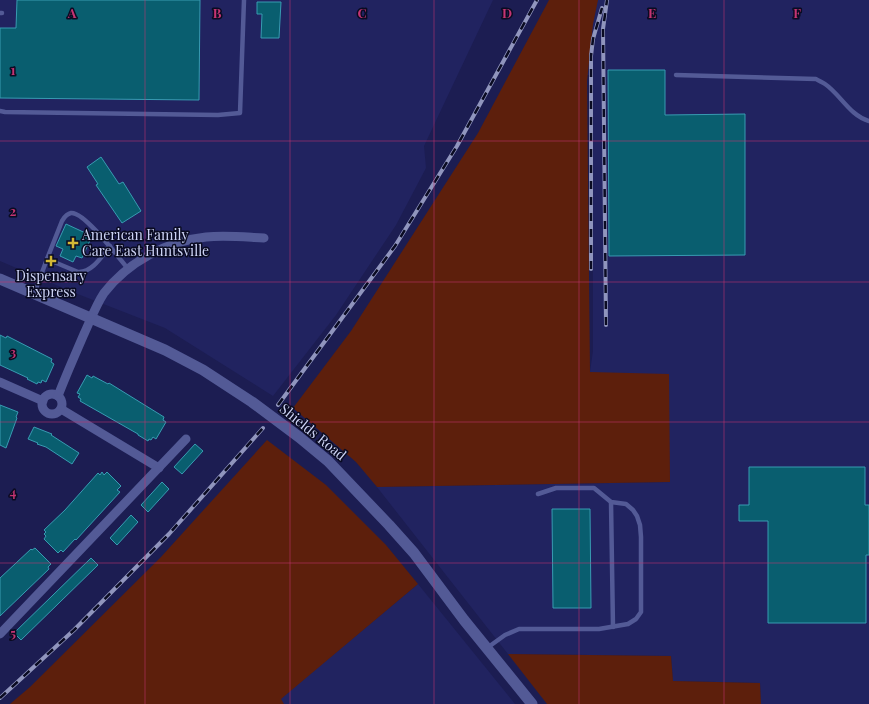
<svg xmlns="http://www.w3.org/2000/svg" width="869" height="704" font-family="'Playfair Display',serif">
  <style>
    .built { fill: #212360 }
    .green { fill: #5d1f0c }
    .building { fill: #095e6f; stroke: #389bb2 }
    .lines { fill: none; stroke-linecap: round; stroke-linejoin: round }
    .service { stroke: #535a96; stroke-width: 4.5 }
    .minor { stroke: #535a96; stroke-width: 9 }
    .tertiary { stroke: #535a96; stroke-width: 11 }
    .rail-casing { stroke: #9095bd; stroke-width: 4 }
    .rail { stroke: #0a0b22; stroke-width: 2.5; stroke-dasharray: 8; stroke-linecap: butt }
    .grid { fill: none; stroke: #c43472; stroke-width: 1; stroke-opacity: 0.55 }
    .poi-dot { fill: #d2b736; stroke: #0a0b22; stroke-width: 1.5 }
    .labels { text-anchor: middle; stroke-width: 3; stroke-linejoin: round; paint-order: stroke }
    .poi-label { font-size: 14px; fill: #ced4f6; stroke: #0a0b22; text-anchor: start }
    .street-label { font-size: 14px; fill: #ced4f6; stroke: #0a0b22 }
    .grid-label { font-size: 13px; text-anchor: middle; font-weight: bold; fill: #c43472; stroke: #0a0b22; stroke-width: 3; stroke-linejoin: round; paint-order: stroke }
  </style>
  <rect width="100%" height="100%" fill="#1c1d52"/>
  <g class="built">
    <path d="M0 0H493L424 146 426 168 396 225 336 315 273 396 165 328 70 291 0 261Z"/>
    <path d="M570 0H869V704H761L760 683 673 681 671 656 508 654 377 487 670 482 669 454 590 372 593 351V75H537Z"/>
    <path d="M418 584 515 704H284L280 699Z"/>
  </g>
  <g class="green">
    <path d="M549 0H598L593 24 587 81 590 372 669 374 670 482 377 487 356 462 293 408 351 331 478 133Z"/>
    <path d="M267 440 326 485 386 545 418 584 281 699 284 704H10L30 687 161 557Z"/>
    <path d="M508 654 671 656 673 681 760 683 761 704H547Z"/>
  </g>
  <g class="building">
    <path d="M17 0H200L199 100 0 98V28H16Z"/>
    <path d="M257 2H281L279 38H261L262 14H257Z"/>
    <path d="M608 70H665V115L745 114V255L609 256Z"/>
    <path d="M101 157 119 184 123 182 141 211 122 223 96 185 98 184 87 167Z"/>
    <path d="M66 224 92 236 82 258 76 256 73 262 60 256 63 249 56 246Z"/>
    <path d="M0 335 6 338 7 336 52 359 51 362 54 364 46 382 42 380 41 383 38 382 37 384 27 379 28 378 0 365Z"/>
    <path d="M87 375 92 378 93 376 108 384 109 383 164 417 163 420 166 422 156 439 153 437 151 440 149 439 148 441 138 435V434L80 401 81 399 78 397 80 394 77 393Z"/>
    <path d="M0 405 18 412 16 417 17 418 6 448 0 445Z"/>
    <path d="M34 427 52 434 51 435 79 453 72 464 46 447 37 444 38 443 28 439Z"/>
    <path d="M195 444 203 451 182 474 174 467Z"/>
    <path d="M749 467H865V505H869V555H866V623H768V521H739V505H749Z"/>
    <path d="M102 472 104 475 107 472 121 486 117 490 120 492 76 540 75 539 63 552 61 550 58 553 44 539 46 536 44 534 46 532 44 530 65 510 98 473 100 475Z"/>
    <path d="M162 482 169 489 148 512 141 505Z"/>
    <path d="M552 509H590L591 608H553Z"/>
    <path d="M131 515 138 522 117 545 110 538Z"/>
    <path d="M35 548 51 564 48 567 49 569 0 616V578L31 549 32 550Z"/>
    <path d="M91 558 98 565 21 640 14 633Z"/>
  </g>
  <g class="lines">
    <g class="service">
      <path d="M0 13H2"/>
      <path d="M676 75 816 79C819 81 822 82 825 84 840 94 850 116 869 121"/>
      <path d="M0 111 5 112 218 115 240 113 244 0"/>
      <path d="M47 259 62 221C64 218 66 214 71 213 84 211 119 258 128 269"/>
      <path d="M34 294 47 259 78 272C92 273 102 256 110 246"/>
      <path d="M611 502 613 627"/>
      <path d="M487 648 505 635 519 629H599L628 624 636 619 641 612V537L640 525 637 516 633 510 626 504 611 502 594 488H556L538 494"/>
    </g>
    <g class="minor">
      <path d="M0 382 43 401"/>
      <circle cx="52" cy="404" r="10"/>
      <path d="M58 396C66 375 75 355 84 334 90 321 96 305 104 293 128 262 167 241 206 237 225 235 244 237 264 238"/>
      <path d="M61 409 159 468"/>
      <path d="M0 634 186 439"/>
    </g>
    <path class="tertiary" d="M0 279 165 350 203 370 252 402 299 437 328 461 389 525 414 553 464 620 532 704"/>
    <defs>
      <g id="rail">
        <path d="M591 269V56L593 39 602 8"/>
        <path d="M606 325 603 29 607 0"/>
        <path d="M278 405 395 246 457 146 537 0"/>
        <path d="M0 698 74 630 169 534 263 428"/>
      </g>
    </defs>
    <use href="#rail" class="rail-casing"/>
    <use href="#rail" class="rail"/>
  </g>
  <path class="grid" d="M145 0V704M290 0V704M434 0V704M579 0V704M724 0V704M0 141H869M0 282H869M0 422H869M0 563H869"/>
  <g class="poi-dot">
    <path d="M71 237h4v4h4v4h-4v4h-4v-4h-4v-4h4z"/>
    <path d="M49 255h4v4h4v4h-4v4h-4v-4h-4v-4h4z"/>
  </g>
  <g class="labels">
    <g class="poi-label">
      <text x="82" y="240">American Family<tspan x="82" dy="16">Care East Huntsville</tspan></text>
      <text x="51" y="281" text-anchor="middle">Dispensary<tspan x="51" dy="16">Express</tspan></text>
    </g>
    <g class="street-label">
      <text transform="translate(313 432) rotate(39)" y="5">Shields Road</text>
    </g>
  </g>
  <g class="grid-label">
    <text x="72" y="18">A</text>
    <text x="217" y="18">B</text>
    <text x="362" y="18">C</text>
    <text x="507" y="18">D</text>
    <text x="652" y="18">E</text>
    <text x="797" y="18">F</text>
    <text x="13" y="75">1</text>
    <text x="13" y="216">2</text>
    <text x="13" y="357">3</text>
    <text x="13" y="497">4</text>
    <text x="13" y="638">5</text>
  </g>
</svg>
